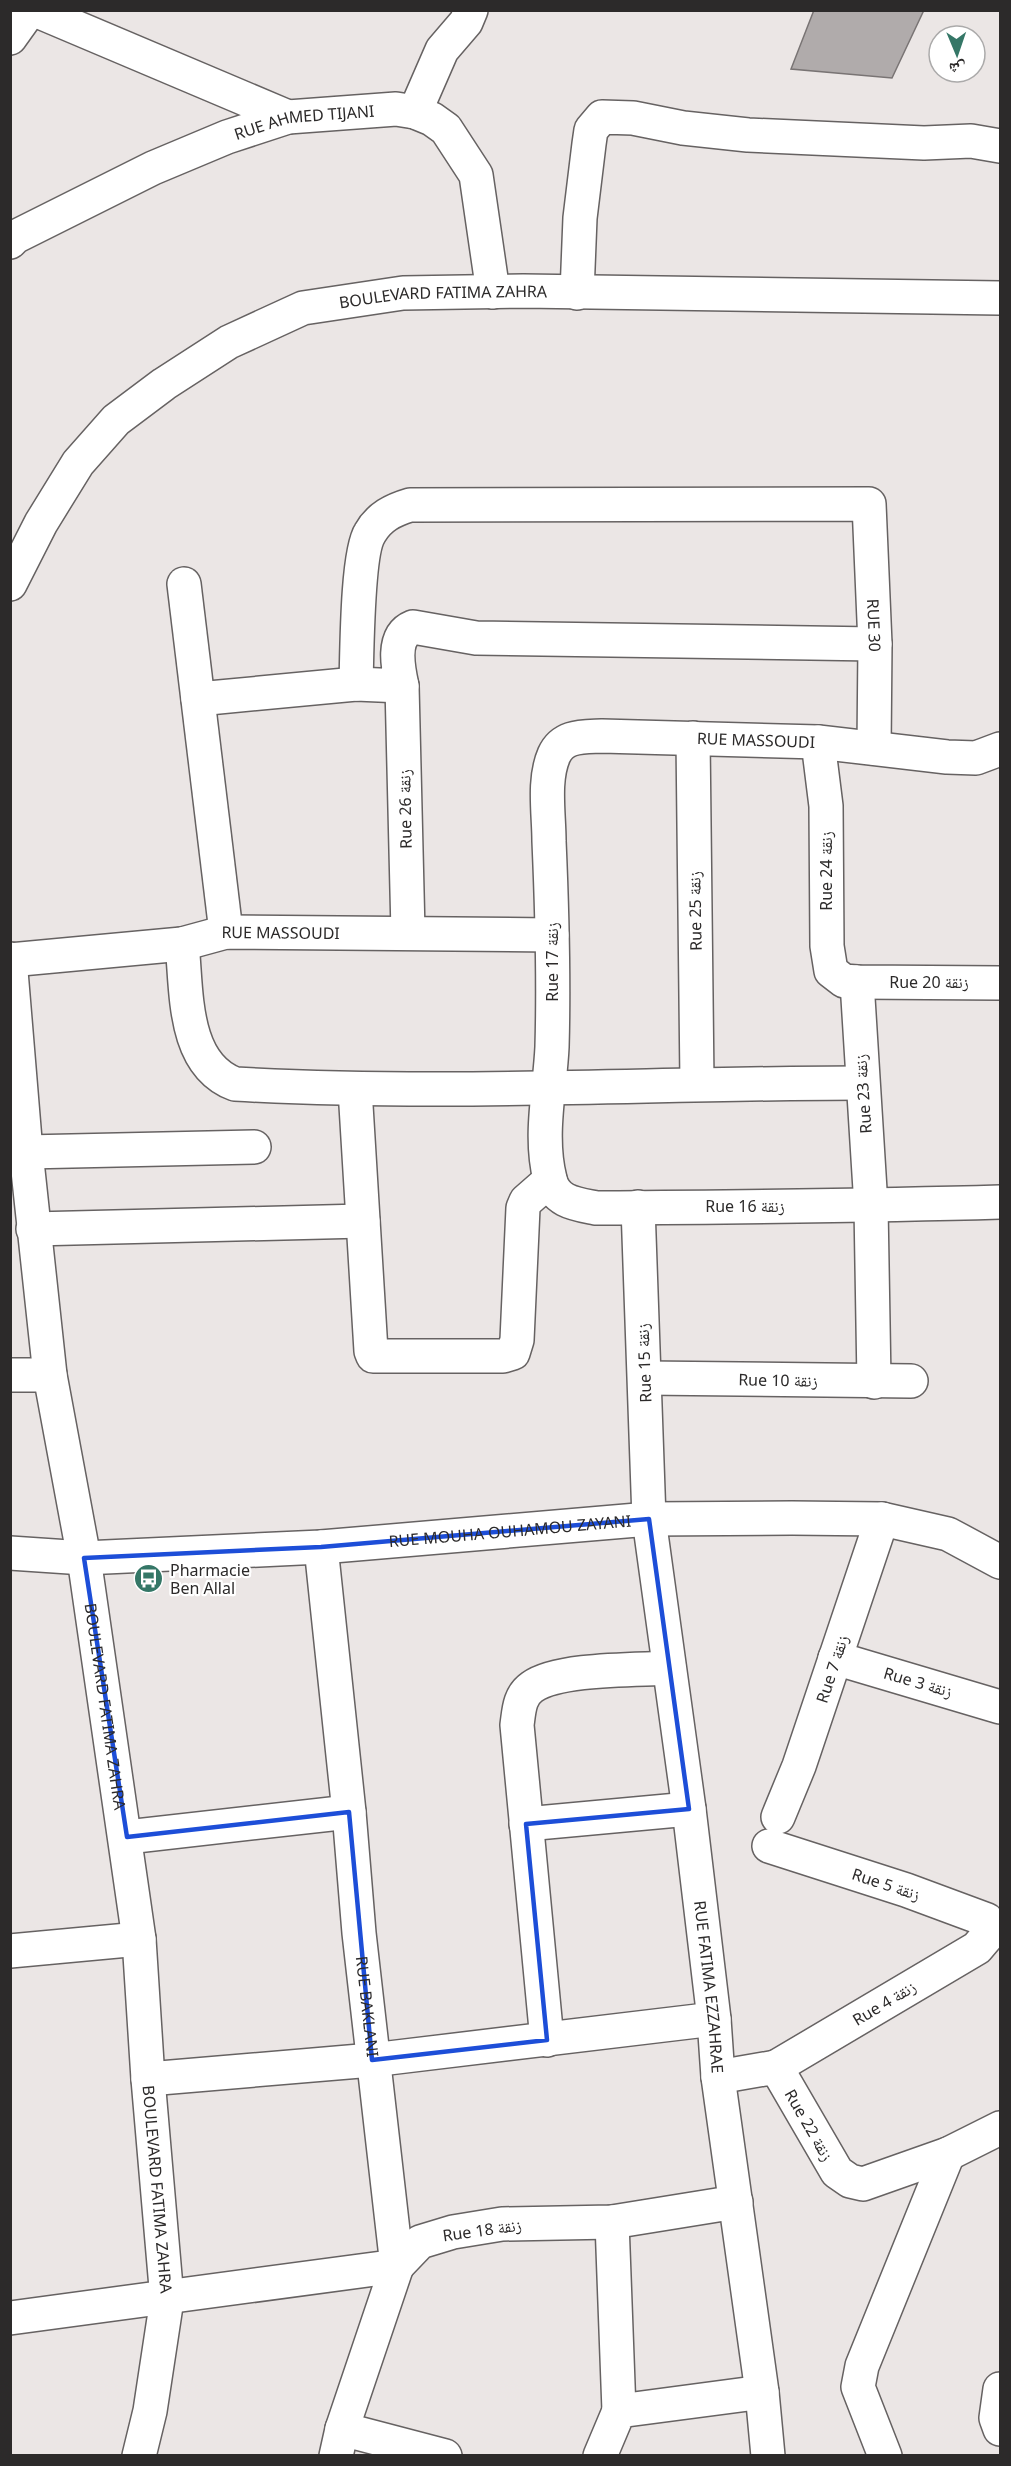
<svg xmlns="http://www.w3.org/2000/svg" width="1011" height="2466" font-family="'Noto Sans','Noto Naskh Arabic',sans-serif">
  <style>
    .building { fill: #b0abab; stroke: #797474; stroke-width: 1.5 }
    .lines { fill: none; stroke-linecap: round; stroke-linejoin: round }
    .minor-casing { stroke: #666262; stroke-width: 36 }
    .tertiary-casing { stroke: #666262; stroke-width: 36 }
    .minor { stroke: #fff; stroke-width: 33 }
    .tertiary { stroke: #fff; stroke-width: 33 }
    .marked { fill: none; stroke: #1d4ed8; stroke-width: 4.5; stroke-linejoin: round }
    .labels { text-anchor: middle; stroke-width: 4.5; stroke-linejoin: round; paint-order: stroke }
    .street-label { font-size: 16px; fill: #2c2a2a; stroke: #fff }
    .poi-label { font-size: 16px; fill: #2c2a2a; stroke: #fff; text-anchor: start }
  </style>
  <rect width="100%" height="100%" fill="#ebe6e5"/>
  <path class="building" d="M814 10H924L892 78 791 69Z"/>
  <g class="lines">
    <defs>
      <g id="minor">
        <path d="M35 10 288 117"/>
        <path d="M10 38 30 10"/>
        <path d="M415 112 442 50 466 22 471 10"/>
        <path id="s1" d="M10 242 15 237 153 168 227 137 288 117 396 109 415 112 432 119 446 129 476 175 493 292"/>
        <path d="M577 293 580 218 589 144 591 130 602 117 633 118 683 128 748 135 924 143 971 141 1000 146"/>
        <path d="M184 584 226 932"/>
        <path id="s2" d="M356 684C357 654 357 553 370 533 379 517 393 510 410 505L869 504 875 644 874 748"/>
        <path d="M402 686 408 932"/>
        <path d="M198 699 356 684 402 686C398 668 391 636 413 627L476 638 875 644"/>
        <path d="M693 738 697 1083"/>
        <path d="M818 742 826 806 827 946 831 971 844 981 857 982 1000 983"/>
        <path d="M1000 749 976 758 947 757 818 742 602 736C583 737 563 735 554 755 543 780 549 814 549 841 552 909 554 978 552 1047 550 1090 539 1136 550 1179 555 1202 576 1204 596 1208 731 1207 866 1206 1000 1202"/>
        <path d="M182 944C187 991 182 1064 235 1084 444 1096 652 1083 861 1083"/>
        <path id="s3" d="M10 960 182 944 226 932 552 935"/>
        <path d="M857 982 871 1206 874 1382"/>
        <path d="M355 1089 371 1351 373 1356H503L513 1353 517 1340 523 1208 526 1201 550 1180"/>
        <path d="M26 1152 254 1147"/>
        <path id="s4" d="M638 1207 649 1519 689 1809 714 2019 718 2077 762 2392 768 2456"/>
        <path d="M33 1229 363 1221"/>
        <path d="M10 1375H50"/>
        <path d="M645 1378 911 1381"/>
        <path id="s5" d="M321 1547 349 1812 359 1933 397 2266 342 2429 336 2456"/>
        <path id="s6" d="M10 1553 84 1558 321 1547 649 1519 792 1518 882 1519 948 1534 1000 1562"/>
        <path d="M835 1658 1000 1707"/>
        <path d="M778 1817 799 1766 882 1519"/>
        <path d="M526 1824 689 1809"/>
        <path d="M127 1837 349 1812"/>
        <path d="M769 1846 906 1890 987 1920 988 1935 977 1948 776 2067"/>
        <path d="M10 1951 139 1939"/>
        <path d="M547 2040 517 1725C519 1711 519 1696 532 1687 558 1668 636 1670 669 1668"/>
        <path d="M718 2077 776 2067 837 2172 850 2181 863 2184 948 2154 1000 2128"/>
        <path d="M148 2079 372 2060 714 2019"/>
        <path d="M612 2222 619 2411"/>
        <path d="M10 2318 397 2266 420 2242 453 2232 502 2224 612 2222 736 2202"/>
        <path d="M1000 2389 996 2418 1000 2429"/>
        <path d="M342 2429 445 2456"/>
        <path d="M600 2456 619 2411 762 2392"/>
        <path d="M885 2456 858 2387 862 2366 948 2154"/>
      </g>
      <g id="tertiary">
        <path id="s7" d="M10 584 41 523 78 463 116 420 164 384 229 342 303 308 403 293 523 291 1000 298"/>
        <path id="s8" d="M10 959 26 1152 50 1375 84 1558 139 1939 148 2079 167 2299 150 2411 139 2456"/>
      </g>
    </defs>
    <use href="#minor" class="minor-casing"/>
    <use href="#tertiary" class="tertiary-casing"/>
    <use href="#minor" class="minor"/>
    <use href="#tertiary" class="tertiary"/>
  </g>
  <path class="marked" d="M649 1519 689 1809 526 1824 547 2040 372 2060 349 1812 127 1837 84 1558 321 1547Z"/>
  <defs>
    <symbol id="bus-disc" viewBox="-11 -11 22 22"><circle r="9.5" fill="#357767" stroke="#fff"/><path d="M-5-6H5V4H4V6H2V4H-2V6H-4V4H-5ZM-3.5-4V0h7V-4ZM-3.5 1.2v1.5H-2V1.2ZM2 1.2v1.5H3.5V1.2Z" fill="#fff"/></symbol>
  </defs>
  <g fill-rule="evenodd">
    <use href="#bus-disc" x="132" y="1562" width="33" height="33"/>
  </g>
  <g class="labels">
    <g class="street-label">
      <text dy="6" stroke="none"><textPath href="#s1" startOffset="321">RUE AHMED TIJANI</textPath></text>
      <text dy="6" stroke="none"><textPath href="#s7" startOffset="556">BOULEVARD FATIMA ZAHRA</textPath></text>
      <text dy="6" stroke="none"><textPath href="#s2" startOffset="783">RUE 30</textPath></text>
      <text transform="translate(756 740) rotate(2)" y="6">RUE MASSOUDI</text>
      <text transform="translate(405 809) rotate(-91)" y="6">Rue 26 زنقة</text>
      <text transform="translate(826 871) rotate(-90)" y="6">Rue 24 زنقة</text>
      <text transform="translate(695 911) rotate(-91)" y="6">Rue 25 زنقة</text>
      <text dy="6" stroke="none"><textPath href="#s3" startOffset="273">RUE MASSOUDI</textPath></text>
      <text transform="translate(552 962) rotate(-90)" y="6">Rue 17 زنقة</text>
      <text x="929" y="988">Rue 20 زنقة</text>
      <text transform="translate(863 1094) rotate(-94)" y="6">Rue 23 زنقة</text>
      <text x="745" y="1212">Rue 16 زنقة</text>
      <text transform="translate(644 1363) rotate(-92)" y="6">Rue 15 زنقة</text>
      <text transform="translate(778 1380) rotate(1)" y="6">Rue 10 زنقة</text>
      <text dy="6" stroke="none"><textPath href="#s6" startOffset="501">RUE MOUHA OUHAMOU ZAYANI</textPath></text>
      <text transform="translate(832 1669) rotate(-72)" y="6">Rue 7 زنقة</text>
      <text transform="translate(918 1682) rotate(16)" y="6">Rue 3 زنقة</text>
      <text dy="6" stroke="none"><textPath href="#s8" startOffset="754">BOULEVARD FATIMA ZAHRA</textPath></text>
      <text transform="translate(886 1884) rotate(18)" y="6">Rue 5 زنقة</text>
      <text dy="6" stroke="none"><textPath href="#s4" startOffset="784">RUE FATIMA EZZAHRAE</textPath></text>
      <text transform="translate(884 2003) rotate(-31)" y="6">Rue 4 زنقة</text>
      <text dy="6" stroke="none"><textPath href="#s5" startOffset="462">RUE BAKLANI</textPath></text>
      <text transform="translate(809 2125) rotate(60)" y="6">Rue 22 زنقة</text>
      <text dy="6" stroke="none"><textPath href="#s8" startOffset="1240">BOULEVARD FATIMA ZAHRA</textPath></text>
      <text transform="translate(482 2230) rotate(-8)" y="6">Rue 18 زنقة</text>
    </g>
    <g class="poi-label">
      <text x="170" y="1576">Pharmacie<tspan x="170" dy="18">Ben Allal</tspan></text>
    </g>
  </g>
  <rect width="1011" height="2466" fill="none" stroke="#2c2a2a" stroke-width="24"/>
  <g transform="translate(957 54) rotate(178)"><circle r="28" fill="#ffffff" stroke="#abaaaa" stroke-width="1.5"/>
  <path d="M0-4.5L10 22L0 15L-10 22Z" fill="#357767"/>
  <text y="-9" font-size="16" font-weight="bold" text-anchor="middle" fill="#2c2a2a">ش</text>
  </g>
</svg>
